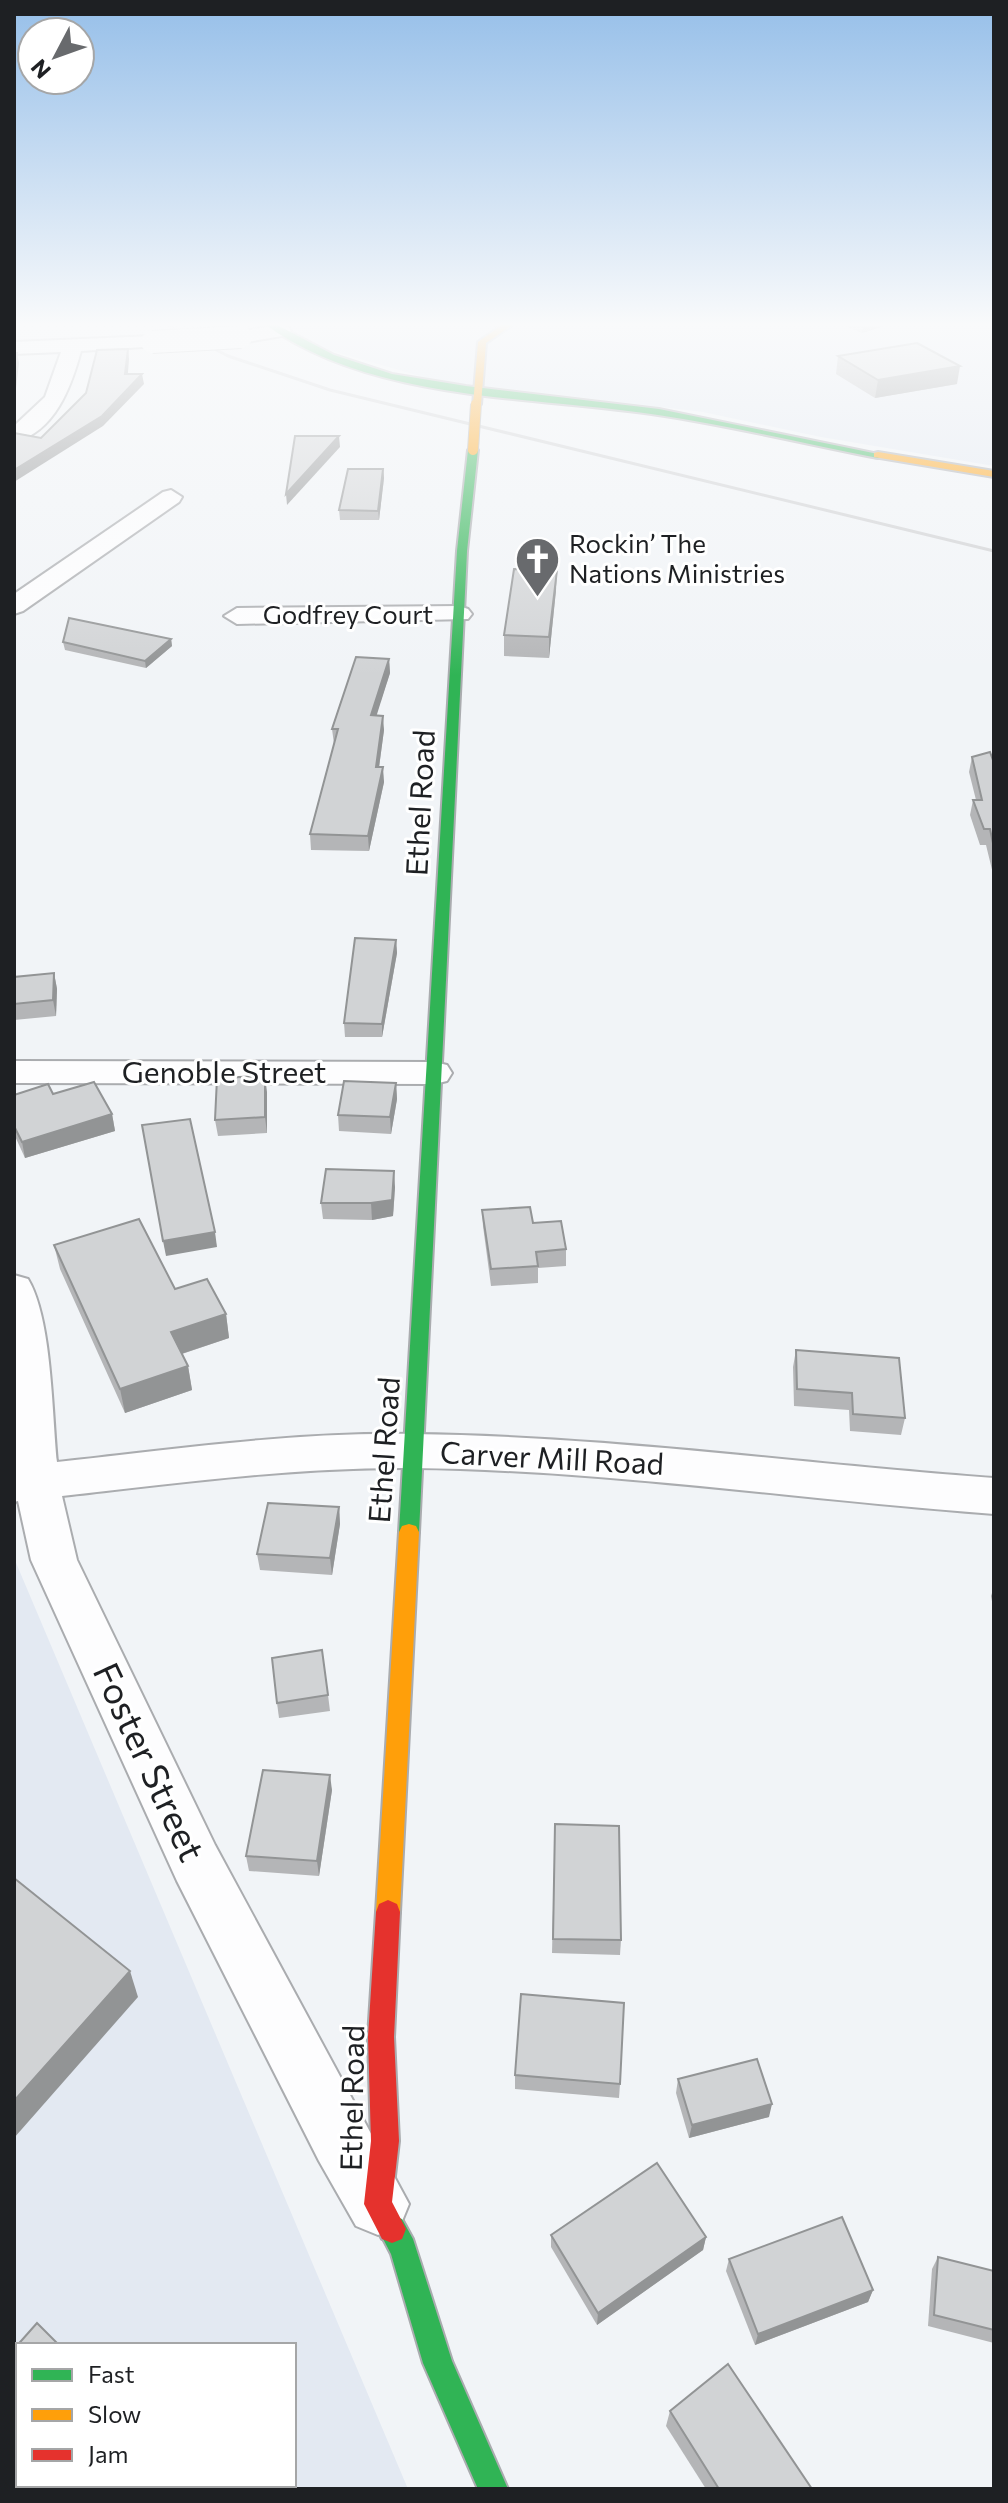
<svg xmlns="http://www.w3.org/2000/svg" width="1008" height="2503" font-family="Commissioner,sans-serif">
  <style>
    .built { fill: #e3e9f2; fill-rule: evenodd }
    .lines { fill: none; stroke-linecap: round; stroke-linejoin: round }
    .street-casing { stroke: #aaacaf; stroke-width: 4 }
    .fast-casing { stroke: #aaacaf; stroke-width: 4 }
    .slow-casing { stroke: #aaacaf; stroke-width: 4 }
    .jam-casing { stroke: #aaacaf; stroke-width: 4 }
    .street { fill: #fdfdfe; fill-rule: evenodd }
    .fast { fill: #30b455; fill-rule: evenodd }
    .slow { fill: #ff9f0a; fill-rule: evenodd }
    .jam { fill: #e5322d; fill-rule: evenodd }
    .rail { stroke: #cecfd1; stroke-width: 3 }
    .street-bridge-casing { stroke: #aaacaf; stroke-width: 24; stroke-linecap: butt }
    .slow-bridge-casing { stroke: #aaacaf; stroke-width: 12; stroke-linecap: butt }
    .street-bridge { stroke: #fdfdfe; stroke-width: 22 }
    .slow-bridge { stroke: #ff9f0a; stroke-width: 10 }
    .wall { fill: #b4b5b7 }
    .shaded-wall { fill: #929495 }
    .building { fill: #d1d3d5; stroke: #929495; stroke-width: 2 }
    .labels { text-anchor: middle; stroke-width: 6; stroke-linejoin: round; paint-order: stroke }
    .far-poi-label { font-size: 26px; fill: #1e2023; stroke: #fff; text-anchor: start }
    .far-street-label { font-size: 26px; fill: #1e2023; stroke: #fff }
    .street-label { font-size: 30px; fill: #1e2023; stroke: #fff }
    .near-street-label { font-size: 36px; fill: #1e2023; stroke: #fff }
  </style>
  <rect width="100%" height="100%" fill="#f1f4f7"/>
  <g class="built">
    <path d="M281 325H994V466L821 437 703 412 434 380 329 350Z"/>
    <path d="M14 1558 408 2489H14ZM18 2345H294V2485H18Z"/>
  </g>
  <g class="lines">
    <defs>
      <g id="street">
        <path d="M280 325 288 327 291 331 288 335 241 343 231 337 241 331Z"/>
        <path d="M152 336 162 342 159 346 81 351C71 387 55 432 14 442V426L45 397 61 352 14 354V342Z"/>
        <path d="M171 490 182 497 179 502 23 611 14 614V594L163 492Z"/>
        <path d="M459 606 468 609 472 614 468 619 237 624 224 616 237 608Z"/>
        <path d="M14 1061 434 1062 447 1065 452 1073 447 1081 434 1084 14 1083Z"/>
        <path d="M14 1275 28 1279C52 1319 52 1413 57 1462 175 1449 294 1432 413 1434 607 1436 801 1464 994 1478V1514C801 1500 607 1470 413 1468 295 1467 178 1483 62 1496L77 1560 215 1845 409 2204 400 2226 378 2235 356 2226 319 2161 177 1881 31 1560 18 1501 14 1502Z"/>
      </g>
      <g id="fast">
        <path d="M266 325H277L334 355 392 374 466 386 659 409 883 455 878 458C805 444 732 426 658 415 532 396 373 402 266 325Z"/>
        <path d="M473 447 478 450 467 551 419 1532 416 1538 409 1540 402 1538 399 1532 457 551 468 450Z"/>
        <path d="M392 2215 402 2219 413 2239 452 2361 508 2489H478L423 2363 391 2254 378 2229 382 2219Z"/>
      </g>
      <g id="slow">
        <path d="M502 325H512L486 343 481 404 473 406 478 342Z"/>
        <path d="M878 452 994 471V477L874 457V453Z"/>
        <path d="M409 1524 416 1526 419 1532 400 1912 397 1920 388 1924 379 1920 376 1912 399 1532 402 1526Z"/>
      </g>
      <path id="jam" d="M388 1900 397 1904 400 1912 394 2037 399 2141 392 2202 406 2229 402 2239 392 2243 382 2239 364 2204 371 2141 368 2037 376 1912 379 1904Z"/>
    </defs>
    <use href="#street" class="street-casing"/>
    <use href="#fast" class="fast-casing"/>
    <use href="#slow" class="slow-casing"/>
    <use href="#jam" class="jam-casing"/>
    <use href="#street" class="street"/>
    <use href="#fast" class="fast"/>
    <use href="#slow" class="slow"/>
    <use href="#jam" class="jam"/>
    <path class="rail" d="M168 325 228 356 330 390 994 551"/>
    <defs>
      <path id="street-bridge" d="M152 342 241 337"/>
      <path id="slow-bridge" d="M473 450 476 404"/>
    </defs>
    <use href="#street-bridge" class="street-bridge-casing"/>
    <use href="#slow-bridge" class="slow-bridge-casing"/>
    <use href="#street-bridge" class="street-bridge"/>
    <use href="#slow-bridge" class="slow-bridge"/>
  </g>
  <g class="wall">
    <path d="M842 325H888L862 333Z"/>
    <path d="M838 356 957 384 875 398 836 374Z"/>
    <path d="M383 469 384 478 379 520H340L339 510Z"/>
    <path d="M556 590 549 658 504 656V635Z"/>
    <path d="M171 639 172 646 146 668 65 650 63 642Z"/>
    <path d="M389 659 390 673 376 715 384 730 379 767 384 782 369 851 311 850 310 834 334 744 332 729Z"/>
    <path d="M972 757 994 763V878L986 845H980L970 815 973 800H976L969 772Z"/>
    <path d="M396 940 397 953 382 1037H345L344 1023Z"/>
    <path d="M54 973 57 989 56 1016 14 1020V977Z"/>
    <path d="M396 1083 397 1099 391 1134 339 1131 338 1115Z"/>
    <path d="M267 1092V1133L218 1136 215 1120Z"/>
    <path d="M14 1095 112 1114 115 1131 25 1158 14 1134Z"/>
    <path d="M395 1187 393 1216 372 1220 323 1219 321 1203Z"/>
    <path d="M482 1210 533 1223 566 1249V1266L538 1268V1283L491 1286 483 1226Z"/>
    <path d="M54 1245 175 1289 226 1314 229 1338 182 1354 188 1366 192 1390 125 1413 60 1269Z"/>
    <path d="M796 1350 905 1418 901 1435 850 1431 849 1410 794 1406 793 1367Z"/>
    <path d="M339 1507 340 1524 332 1575 260 1570 257 1554Z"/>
    <path d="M994 1587V1612L991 1596Z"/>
    <path d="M328 1695 330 1711 279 1718 277 1703Z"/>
    <path d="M332 1790 319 1876 249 1871 246 1856Z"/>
    <path d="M555 1824 621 1940 620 1955 552 1953Z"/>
    <path d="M515 2075 620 2084 619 2098 515 2089Z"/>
    <path d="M678 2079 769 2117 689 2138 676 2093Z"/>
    <path d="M551 2235 706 2237 703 2250 597 2325 551 2247Z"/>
    <path d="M938 2257 994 2271V2343L928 2326 932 2269Z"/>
    <path d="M729 2259 873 2290 868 2302 755 2345 726 2271Z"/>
    <path d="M670 2411 812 2489H706L666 2426Z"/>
  </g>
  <g class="shaded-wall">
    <path d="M863 325H888L862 333Z"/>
    <path d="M128 349 129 359 127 385 125 374Z"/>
    <path d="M17 353 19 363 16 388 14 390V378Z"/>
    <path d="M960 366 957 384 875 398 878 380Z"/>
    <path d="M142 374 144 384 103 426 14 482V470Z"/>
    <path d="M339 436 340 447 287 505 286 494Z"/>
    <path d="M383 469 384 478 379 520 378 511Z"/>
    <path d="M557 570 556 590 549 658V637Z"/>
    <path d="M171 639 172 646 146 668 145 661Z"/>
    <path d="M389 659 390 673 372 730 371 715Z"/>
    <path d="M383 716 384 730 377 782 376 767Z"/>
    <path d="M383 767 384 782 369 851 368 836Z"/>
    <path d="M396 940 397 953 382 1037V1024Z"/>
    <path d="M54 973 57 989 56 1016 53 1000Z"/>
    <path d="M265 1076 267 1092V1133L265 1117Z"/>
    <path d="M396 1083 397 1099 391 1134 390 1117Z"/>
    <path d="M112 1114 115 1131 25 1158 22 1142Z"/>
    <path d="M394 1171 395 1187 393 1216 372 1220 371 1203Z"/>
    <path d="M215 1232 217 1247 166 1256 163 1241Z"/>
    <path d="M226 1314 229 1338 175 1356 171 1332Z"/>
    <path d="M188 1366 192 1390 125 1413 120 1389Z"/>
    <path d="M339 1507 340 1524 332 1575 330 1558Z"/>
    <path d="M330 1775 332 1790 319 1876 317 1861Z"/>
    <path d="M130 1971 138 1997 14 2138V2101Z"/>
    <path d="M772 2104 769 2117 689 2138 692 2125Z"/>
    <path d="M706 2237 703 2250 597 2325 598 2313Z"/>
    <path d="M873 2290 868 2302 755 2345 758 2334Z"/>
  </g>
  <g class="building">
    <path d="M917 343 960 366 878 380 838 356Z"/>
    <path d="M128 349 125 374H142L102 416 14 470V433L41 438 86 393 97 350Z"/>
    <path d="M14 353H17L14 378Z"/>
    <path d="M295 436H339L286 494Z"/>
    <path d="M348 469H383L378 511 339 510Z"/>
    <path d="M514 569 557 570 549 637 504 635Z"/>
    <path d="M69 618 171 639 145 661 63 642Z"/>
    <path d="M356 657 389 659 371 715 383 716 376 767H383L368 836 310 834 338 729H332Z"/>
    <path d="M990 752 994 763V848L990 829H984L973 800H982L972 757Z"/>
    <path d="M355 938 396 940 382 1024 344 1023Z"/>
    <path d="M54 973 53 1000 14 1004V977Z"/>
    <path d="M265 1076V1117L215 1120 217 1078Z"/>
    <path d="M344 1081 396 1083 390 1117 338 1115Z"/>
    <path d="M94 1082 112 1114 22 1142 14 1126V1095L48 1084 53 1094Z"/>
    <path d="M190 1119 215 1232 163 1241 142 1125Z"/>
    <path d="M326 1169 394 1171 392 1200 371 1203H321Z"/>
    <path d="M530 1207 533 1223 561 1221 566 1249 536 1252 538 1266 491 1269 482 1210Z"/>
    <path d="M139 1219 175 1289 207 1279 226 1314 171 1332 188 1366 120 1389 54 1245Z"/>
    <path d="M796 1350 899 1358 905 1418 853 1414 852 1393 797 1389Z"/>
    <path d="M268 1503 339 1507 330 1558 257 1554Z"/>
    <path d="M322 1650 328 1695 277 1703 272 1658Z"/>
    <path d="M263 1770 330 1775 317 1861 246 1856Z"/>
    <path d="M555 1824 619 1826 621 1940 553 1939Z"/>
    <path d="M14 1878 130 1971 14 2101Z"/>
    <path d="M521 1994 624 2003 620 2084 515 2075Z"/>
    <path d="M757 2059 772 2104 692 2125 678 2079Z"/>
    <path d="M657 2163 706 2237 598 2313 551 2235Z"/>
    <path d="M842 2217 873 2290 758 2334 729 2259Z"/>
    <path d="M938 2257 994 2271V2330L934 2315Z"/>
    <path d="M37 2323 59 2345H18V2485H197L201 2489H14V2349Z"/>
    <path d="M728 2364 812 2489H719L670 2411Z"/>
  </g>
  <linearGradient id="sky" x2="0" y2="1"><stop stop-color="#96bfe9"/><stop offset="0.48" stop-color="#f9fafb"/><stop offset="1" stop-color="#f9fafb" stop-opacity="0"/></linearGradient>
  <rect width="1008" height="676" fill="url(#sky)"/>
  <defs>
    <symbol id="church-pin" viewBox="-11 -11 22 30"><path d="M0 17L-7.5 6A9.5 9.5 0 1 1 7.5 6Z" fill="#686a6d" stroke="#fff"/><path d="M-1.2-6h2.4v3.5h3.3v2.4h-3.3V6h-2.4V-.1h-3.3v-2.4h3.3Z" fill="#fff"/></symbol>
  </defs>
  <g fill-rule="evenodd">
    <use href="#church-pin" x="512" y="534" width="51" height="69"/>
  </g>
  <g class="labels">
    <g class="far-poi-label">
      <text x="569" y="553">Rockin’ The<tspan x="569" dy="30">Nations Ministries</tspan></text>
    </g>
    <g class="far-street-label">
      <text x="348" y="624">Godfrey Court</text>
    </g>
    <g class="street-label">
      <text transform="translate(421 803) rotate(-87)" y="10">Ethel Road</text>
      <text x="224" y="1083">Genoble Street</text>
      <text transform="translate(385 1450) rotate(-86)" y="10">Ethel Road</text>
      <text transform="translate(552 1459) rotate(3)" y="10">Carver Mill Road</text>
      <text transform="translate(353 2098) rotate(-89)" y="10">Ethel Road</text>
    </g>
    <g class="near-street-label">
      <text transform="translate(149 1762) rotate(65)" y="13">Foster Street</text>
    </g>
  </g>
  <rect width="1008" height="2503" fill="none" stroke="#1e2023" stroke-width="32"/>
  <rect x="16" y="2343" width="280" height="144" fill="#ffffff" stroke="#a5a6a7" stroke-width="2"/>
  <rect x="32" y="2369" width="40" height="12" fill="#30b455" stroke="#a5a6a7" stroke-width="2"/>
  <text x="88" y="2383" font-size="24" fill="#1e2023">Fast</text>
  <rect x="32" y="2409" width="40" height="12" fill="#ff9f0a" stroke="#a5a6a7" stroke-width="2"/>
  <text x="88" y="2423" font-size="24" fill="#1e2023">Slow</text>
  <rect x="32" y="2449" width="40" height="12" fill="#e5322d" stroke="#a5a6a7" stroke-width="2"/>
  <text x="88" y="2463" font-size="24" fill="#1e2023">Jam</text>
  <g transform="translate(56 56) rotate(229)"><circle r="38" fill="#ffffff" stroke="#a5a6a7" stroke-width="2"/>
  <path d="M0-6L14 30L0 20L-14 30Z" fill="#686a6d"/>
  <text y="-12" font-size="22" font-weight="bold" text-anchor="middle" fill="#1e2023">N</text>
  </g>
</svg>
